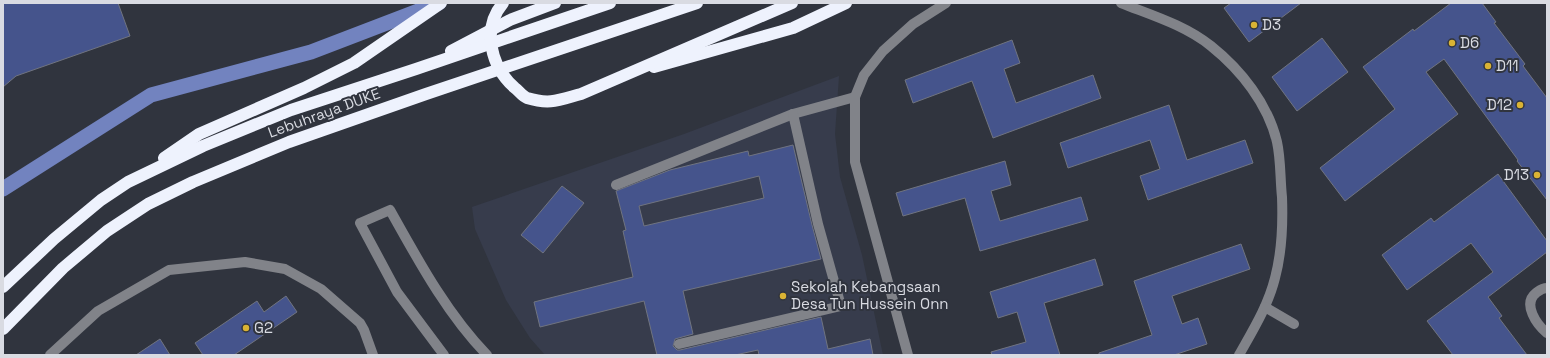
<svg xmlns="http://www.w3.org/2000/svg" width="1550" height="358" font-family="'Space Grotesk',sans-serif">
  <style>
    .built { fill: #373c4c }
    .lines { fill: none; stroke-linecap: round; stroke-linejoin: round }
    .canal { stroke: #7283bf; stroke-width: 15 }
    .building { fill: #45548c; stroke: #707480; fill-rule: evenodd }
    .minor { stroke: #818389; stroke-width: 10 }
    .highway { stroke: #eef2fd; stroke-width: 12 }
    .highway-bridge { stroke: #eef2fd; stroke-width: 12 }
    .poi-dot { fill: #dab334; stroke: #30343e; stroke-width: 1.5 }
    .labels { text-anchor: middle; stroke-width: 4; stroke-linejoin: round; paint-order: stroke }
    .poi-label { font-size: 15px; fill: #d9dbe2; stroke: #30343e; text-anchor: start }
    .street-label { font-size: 15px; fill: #d9dbe2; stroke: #30343e }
  </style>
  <rect width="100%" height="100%" fill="#30343e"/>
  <path class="built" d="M839 76 835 134 840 177 862 255 883 355H545L530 338 506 300 475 229 472 207 684 134Z"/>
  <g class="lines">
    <path class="canal" d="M3 189 151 95 311 52 439 3"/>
  </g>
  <g class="building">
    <path d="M3 3H118L130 36 16 76 3 87Z"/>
    <path d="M1231 3H1301L1249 42 1224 8Z"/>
    <path d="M1451 3H1482L1496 22 1494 23 1525 64 1523 66 1547 98V200L1517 161 1518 160 1444 59 1426 72 1458 114 1345 201 1320 168 1395 109 1363 67 1413 29 1414 31Z"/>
    <path d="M1322 38 1348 72 1297 111 1272 77Z"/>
    <path d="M1012 40 1020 63 1004 69 1016 103 1093 75 1101 98 993 138 972 81 913 103 905 80Z"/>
    <path d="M1169 105 1187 160 1245 140 1253 163 1148 200 1140 176 1160 169 1150 140 1068 168 1060 143Z"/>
    <path d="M793 145 812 225 821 259 683 291 693 334 675 339 673 346 677 350H680L821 317 828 349 870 339 873 355H759L758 350 735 355H657L644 301 540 327 534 302 633 277 623 231 626 230 616 191 670 170 748 151 749 156ZM759 176 764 198 644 226 639 206Z"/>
    <path d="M1005 161 1011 185 991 191 1000 221 1081 197 1088 220 980 251 965 198 903 216 896 193Z"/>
    <path d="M1498 174 1547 241V252L1488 297 1502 316 1499 318 1527 355H1453L1427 321 1493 272 1471 243 1407 290 1382 255 1431 218 1434 222Z"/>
    <path d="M562 186 584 203 543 253 521 235Z"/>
    <path d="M1241 244 1250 269 1172 296 1182 324 1198 318 1207 344 1174 355H1099V353L1152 335 1134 281Z"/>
    <path d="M1095 259 1103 285 1044 303 1060 355H992L991 352 1026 342 1017 312 998 318 990 292Z"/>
    <path d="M286 296 297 312 234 355H203L195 343 257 301 264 312Z"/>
    <path d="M160 339 170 355H136Z"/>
  </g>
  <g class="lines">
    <g class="minor">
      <path d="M1121 3C1151 15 1185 25 1211 46 1241 70 1268 104 1277 142 1281 160 1280 179 1282 197 1283 224 1282 252 1275 278 1268 306 1253 330 1239 355"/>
      <path d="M616 185 793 114 855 97"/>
      <path d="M1547 288C1542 288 1540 290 1536 293 1522 304 1537 325 1547 333"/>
      <path d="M1265 307 1294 324"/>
      <path d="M679 344 841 306 818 224 793 114"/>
      <path d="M50 355 98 311 169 270 245 262 285 269 321 289 360 323 364 330 373 355"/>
      <path d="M444 355 397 292 360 223 390 210C418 260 447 314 487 355"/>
      <path d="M908 355 855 162V97L864 75 883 51 913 24 946 3"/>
    </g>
    <g class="highway">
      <path d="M451 51 510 20 555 3"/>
      <path d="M654 67 793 28 846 3"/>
      <path d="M164 158 199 134 304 88 354 63 441 3"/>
      <path d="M3 287 54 239 101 200 128 182 203 146 291 110 416 69 610 3"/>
      <path d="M3 329 63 268 107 231 148 204 193 182 289 142 426 94 697 3"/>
    </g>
    <path class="highway-bridge" d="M503 3C481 29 491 67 515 88 519 91 522 96 527 98 550 105 559 100 581 94L792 3"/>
  </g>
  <g class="poi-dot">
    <circle cx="1254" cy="25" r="4"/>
    <circle cx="1452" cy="43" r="4"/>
    <circle cx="1488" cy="66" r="4"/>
    <circle cx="1520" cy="105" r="4"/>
    <circle cx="1537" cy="175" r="4"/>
    <circle cx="783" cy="296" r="4"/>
    <circle cx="246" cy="328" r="4"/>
  </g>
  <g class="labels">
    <g class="poi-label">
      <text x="1262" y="30">D3</text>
      <text x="1460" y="48">D6</text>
      <text x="1496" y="71">D11</text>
      <text x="1512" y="110" text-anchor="end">D12</text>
      <text x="1529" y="180" text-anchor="end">D13</text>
      <text x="791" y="292">Sekolah Kebangsaan<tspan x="791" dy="17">Desa Tun Hussein Onn</tspan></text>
      <text x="254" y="333">G2</text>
    </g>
    <g class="street-label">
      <text transform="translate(324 113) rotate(-20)" y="5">Lebuhraya DUKE</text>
    </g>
  </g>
  <rect width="1550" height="358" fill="none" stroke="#d9dbe2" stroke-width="8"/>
</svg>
